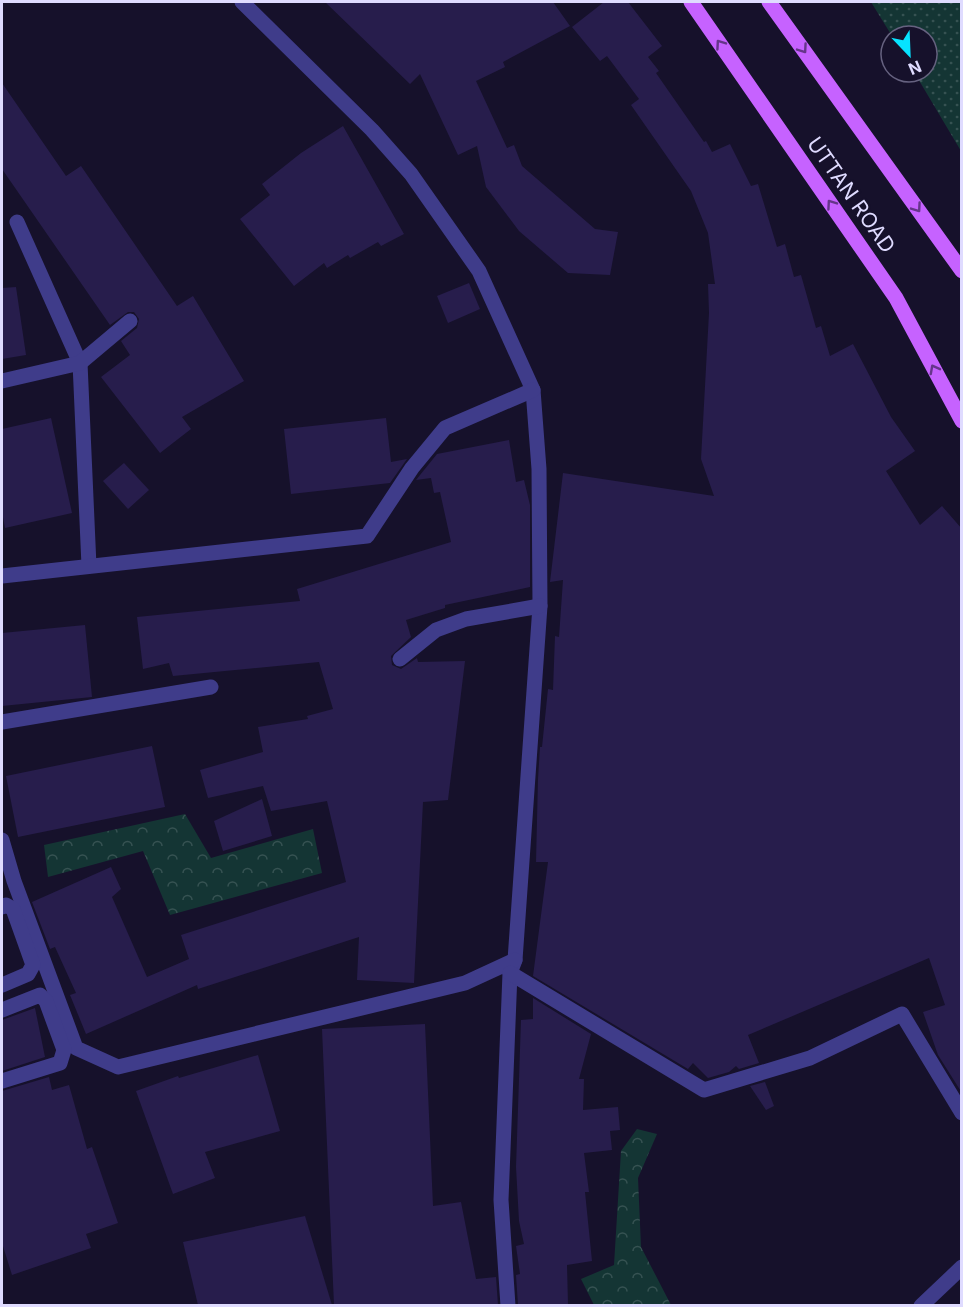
<svg xmlns="http://www.w3.org/2000/svg" width="963" height="1307" font-family="Inter,sans-serif">
  <style>
    .forest { fill: url(#forest-crowns) }
    .park { fill: url(#park-dots) }
    .building { fill: #271d4c }
    .lines { fill: none; stroke-linecap: round; stroke-linejoin: round }
    .minor { stroke: #3f3c8a; stroke-width: 15 }
    .major { stroke: #c662ff; stroke-width: 15 }
    .oneway { stroke: #65358a }
    .labels { text-anchor: middle; stroke-width: 4.5; stroke-linejoin: round; paint-order: stroke }
    .street-label { font-size: 21px; fill: #dfdbff; stroke: #16112b }
  </style>
  <defs>
    <pattern id="forest-crowns" width="20" height="18" patternUnits="userSpaceOnUse" patternTransform="scale(1.5)"><rect width="20" height="18" fill="#143534"/><path d="M2 6a3 3 0 1 1 6 0M12 15a3 3 0 1 1 6 0" fill="none" stroke="#365252"/></pattern>
    <pattern id="park-dots" width="8" height="8" patternUnits="userSpaceOnUse" patternTransform="scale(1.5)"><rect width="8" height="8" fill="#143534"/><path d="M2 2h.1M6 6h.1" fill="none" stroke="#365252" stroke-width="1.8" stroke-linecap="round"/></pattern>
  </defs>
  <rect width="100%" height="100%" fill="#16112b"/>
  <g class="forest">
    <path d="M185 814 211 858 313 829 322 873 170 915 143 851 48 877 44 845Z"/>
    <path d="M637 1129 657 1134 638 1178 641 1247 671 1305H594L581 1279 614 1265 621 1151Z"/>
  </g>
  <path class="park" d="M871 2H961V151L914 72H927V36H892Z"/>
  <g class="building">
    <path d="M325 2H553L570 26 503 62 505 67 476 81 507 148 514 145 522 166 595 229 618 232 610 275 568 273 519 231 486 187 477 146 458 155 420 74 410 84Z"/>
    <path d="M604 2H628L662 46 648 57 659 71 656 73 704 142 706 141 712 152 730 144 751 186 758 184 777 247 785 244 794 277 801 275 816 328 821 326 830 356 853 344 891 417 915 451 886 471 920 525 942 506 962 529V1093L938 1055 923 1012 945 1005 929 958 748 1035 759 1063 739 1069 736 1066 729 1072 708 1078 693 1063 688 1069 533 976 548 862H536L538 779 540 747H542L548 689 553 690 555 636 559 637 563 580 550 582 563 473 714 496 701 459 709 313 708 284H715L708 233 691 191 631 105 639 99 607 56 600 61 572 27Z"/>
    <path d="M2 83 66 176 81 166 177 306 193 296 244 381 182 417 191 429 160 453 101 377 130 355 121 341 137 328 139 319 134 312H128L110 325 2 169Z"/>
    <path d="M343 126 404 234 381 246 378 242 350 258 348 255 327 268 324 263 294 286 240 219 270 195 262 184 301 153Z"/>
    <path d="M469 283 480 309 448 323 437 296Z"/>
    <path d="M16 287 26 355 2 359V288Z"/>
    <path d="M51 418 72 513 5 528 2 512V429Z"/>
    <path d="M386 418 391 462 407 459 390 483 291 494 284 429Z"/>
    <path d="M509 440 516 482 524 480 530 505V587L445 605V608L406 620 411 637 391 656 392 665 401 669 417 658 418 662 465 661 448 800 423 802 414 983 357 980 359 937 198 989 197 985 86 1034 70 995 76 993 55 947 50 949 32 902 111 867 121 889 112 897 147 977 189 959 181 935 346 882 327 801 271 811 263 786 208 798 200 770 263 752 258 727 308 719 307 716 333 709 319 662 173 676 169 663 143 669 137 617 300 601 297 589 451 542 440 492 434 493 431 478 416 480 437 454Z"/>
    <path d="M124 463 149 490 128 509 103 481Z"/>
    <path d="M85 625 92 697 2 706V633Z"/>
    <path d="M152 746 165 807 18 837 6 776Z"/>
    <path d="M262 799 272 836 223 851 214 821Z"/>
    <path d="M533 998 591 1034 579 1079H584L583 1110 618 1107 620 1130 610 1131 612 1150 584 1153 589 1192H585L592 1261 567 1265 568 1304 518 1305 516 1275 520 1274 516 1246 524 1244 519 1221 516 1167 521 1020 533 1019Z"/>
    <path d="M35 1008 45 1057 2 1071V1020Z"/>
    <path d="M425 1024 433 1206 461 1202 476 1279 496 1277 498 1305H334L322 1029Z"/>
    <path d="M258 1055 280 1131 205 1152 215 1178 173 1194 136 1091 178 1076 179 1078Z"/>
    <path d="M49 1077 52 1090 69 1085 87 1149 92 1147 118 1223 86 1234 91 1248 12 1275 2 1243V1091Z"/>
    <path d="M765 1082 774 1106 766 1110 750 1086Z"/>
    <path d="M305 1216 332 1305H198L183 1242Z"/>
  </g>
  <g class="lines">
    <g class="minor">
      <path d="M242 2 372 130 411 174 479 271 533 390 539 469 540 606 515 960 510 973 501 1200 508 1306"/>
      <path d="M17 222 80 363 89 566"/>
      <path d="M2 381 80 363 130 321"/>
      <path d="M2 576 367 536 412 468 445 428 533 390"/>
      <path d="M400 659 436 630 466 619 540 606"/>
      <path d="M2 722 211 687"/>
      <path d="M2 840 14 881 76 1048 118 1067 465 983 515 960"/>
      <path d="M2 907 6 905 13 909 33 965 28 974 2 985"/>
      <path d="M510 973 704 1090 810 1058 902 1014 962 1113"/>
      <path d="M2 1010 40 995 46 1001 64 1050 60 1063 2 1081"/>
      <path d="M921 1306 962 1267"/>
    </g>
    <g class="major">
      <path d="M691 2 896 298 962 421"/>
      <path d="M769 2 962 271"/>
    </g>
  </g>
  <defs><path id="oneway-chevron" d="M-2-3.5L2.5 0L-2 3.5" fill="none" stroke-width="1.6" stroke-linecap="round" stroke-linejoin="round" transform="scale(1.5)"/></defs>
  <g class="oneway">
    <use href="#oneway-chevron" transform="translate(720 44) rotate(-125)"/>
    <use href="#oneway-chevron" transform="translate(803 49) rotate(55)"/>
    <use href="#oneway-chevron" transform="translate(831 204) rotate(-125)"/>
    <use href="#oneway-chevron" transform="translate(917 208) rotate(55)"/>
    <use href="#oneway-chevron" transform="translate(934 369) rotate(-118)"/>
  </g>
  <g class="labels">
    <g class="street-label">
      <text transform="translate(851 195) rotate(55)" y="7">UTTAN ROAD</text>
    </g>
  </g>
  <rect width="963" height="1307" fill="none" stroke="#dfdbff" stroke-width="6"/>
  <g transform="translate(909 54) rotate(157)"><circle r="28" fill="#16112b" stroke="#666280" stroke-width="1.5"/>
  <path d="M0-4.5L10 22L0 15L-10 22Z" fill="#07e3ff"/>
  <text y="-9" font-size="16" font-weight="bold" text-anchor="middle" fill="#dfdbff">N</text>
  </g>
</svg>
